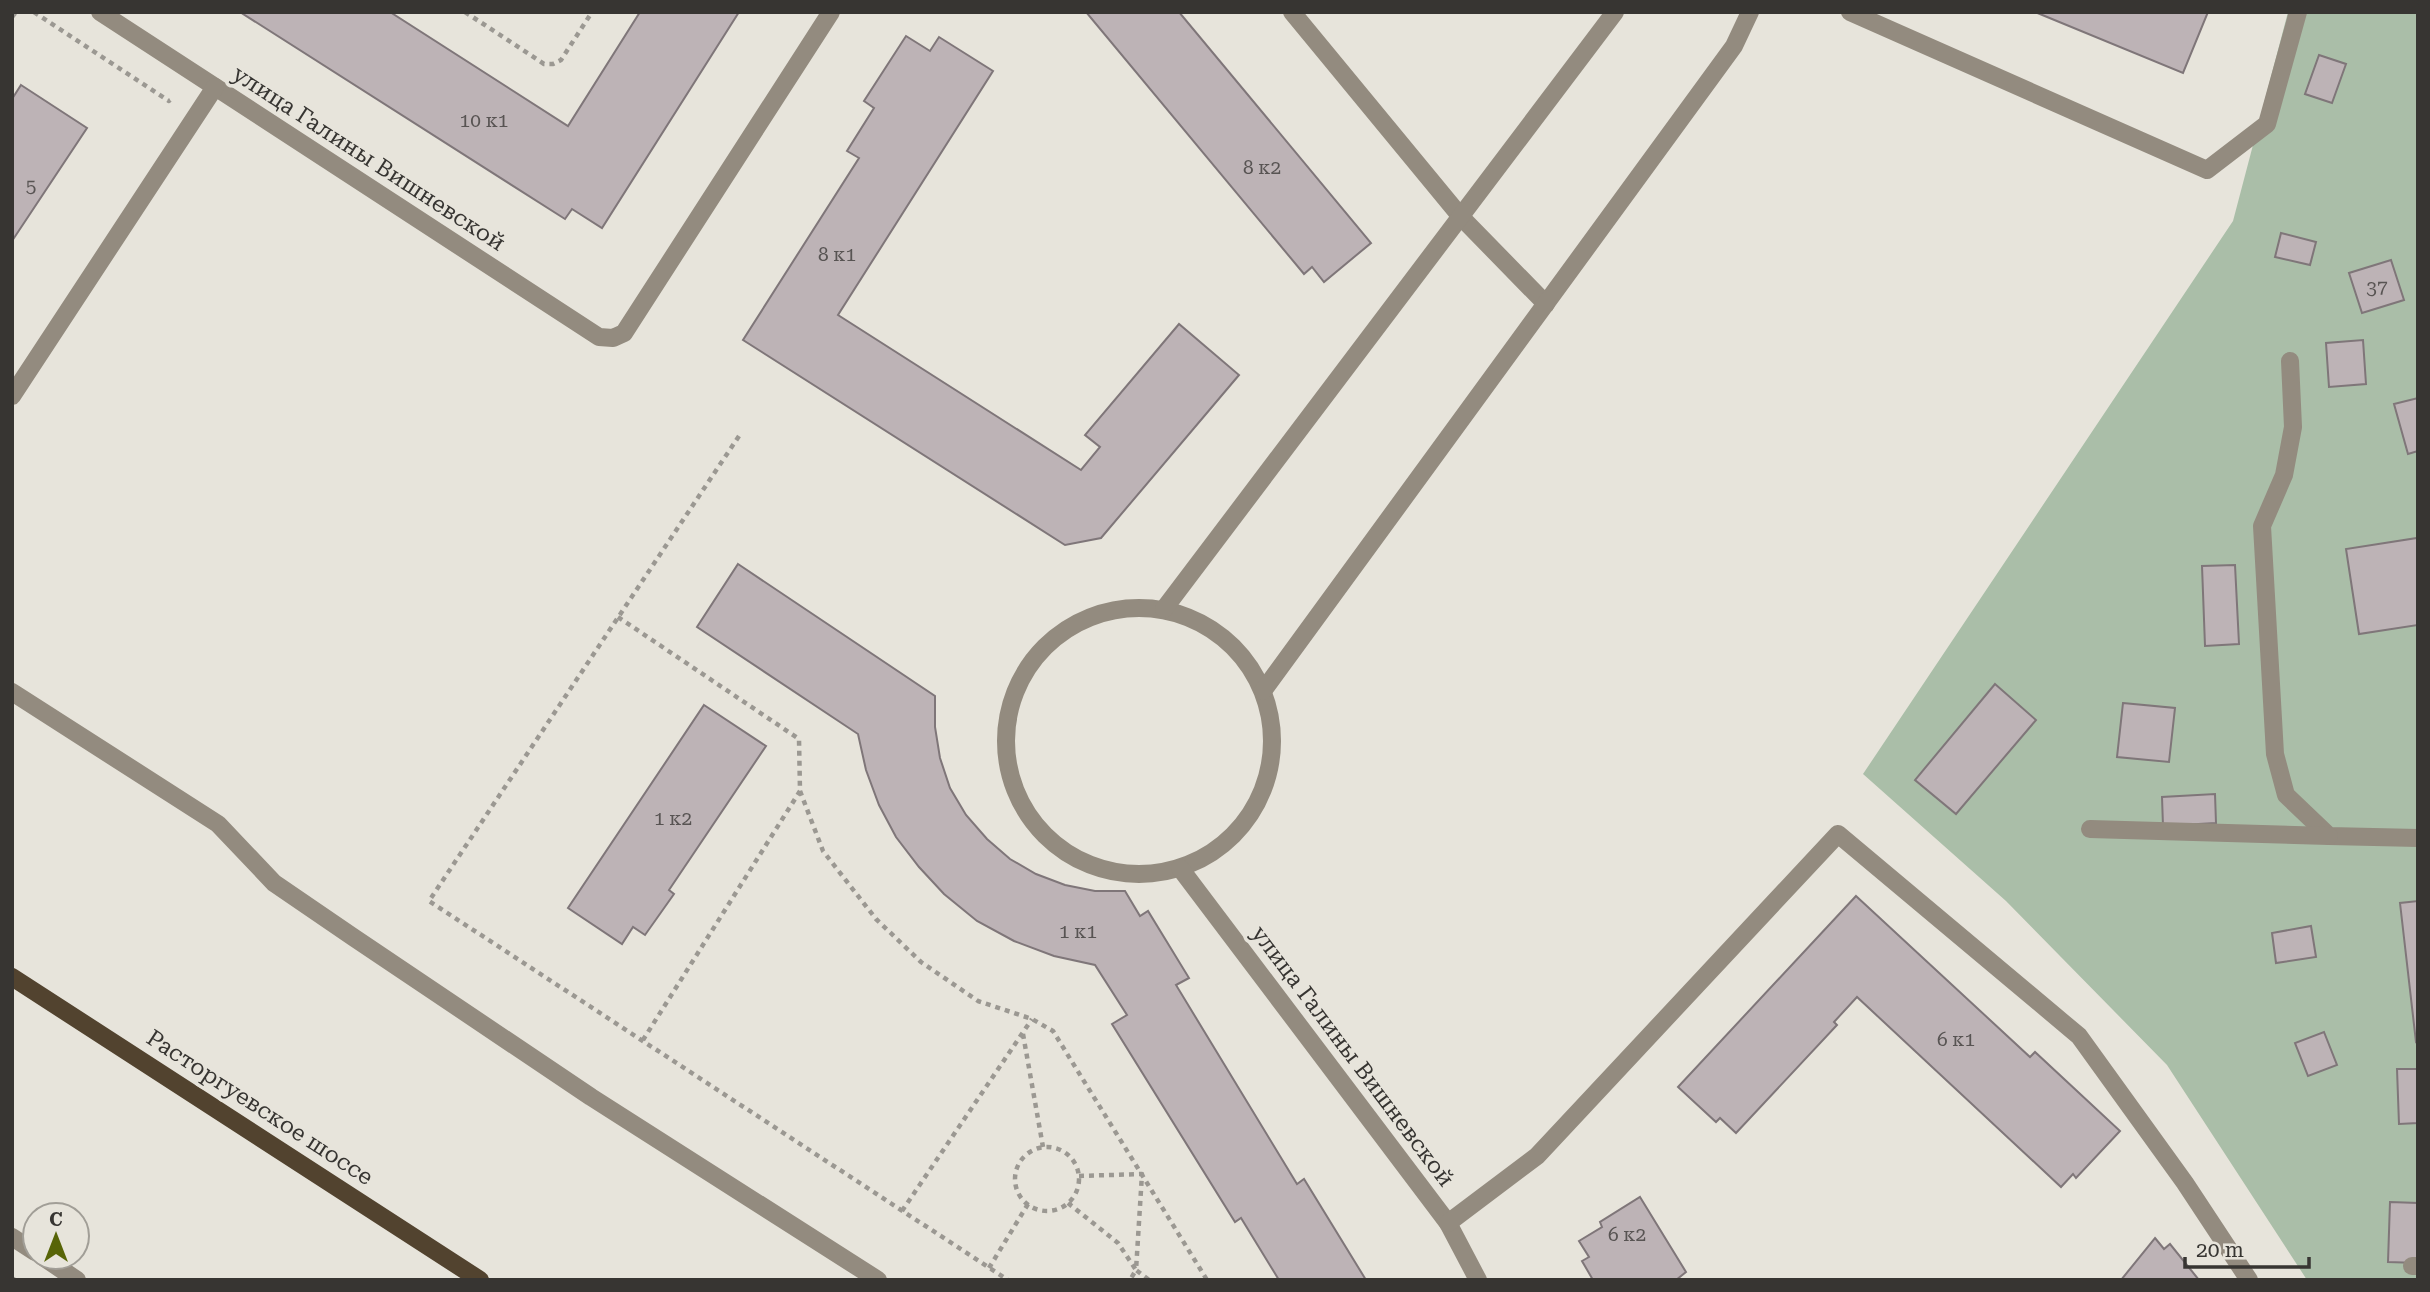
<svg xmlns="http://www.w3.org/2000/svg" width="2430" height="1292" font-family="'Roboto Serif',serif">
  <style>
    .green { fill: #aabea8 }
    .building { fill: #bdb3b6; stroke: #7f7679; stroke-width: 2 }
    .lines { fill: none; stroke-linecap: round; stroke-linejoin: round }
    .path { stroke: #9b9892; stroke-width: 4.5; stroke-dasharray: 5 5; stroke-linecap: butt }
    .minor { stroke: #938b7f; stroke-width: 18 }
    .major { stroke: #52432f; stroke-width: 18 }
    .labels { text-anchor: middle; stroke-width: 7; stroke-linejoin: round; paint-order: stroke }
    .number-label { font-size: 19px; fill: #585453 }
    .street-label { font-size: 23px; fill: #373532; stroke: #e7e4db }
  </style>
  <rect width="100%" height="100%" fill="#e7e4db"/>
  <path class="green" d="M2288 12H2418V1280H2307L2167 1065 2006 901 1863 774 2233 221Z"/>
  <g class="building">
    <path d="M240 12H390L568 126 640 12H739L602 228 572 209 565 219Z"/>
    <path d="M1086 12H1179L1371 243 1324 282 1312 267 1304 274Z"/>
    <path d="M2035 12H2208L2183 73Z"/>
    <path d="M906 36 930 51 939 37 993 71 838 315 1081 470 1100 447 1085 435 1179 324 1239 375 1101 538 1065 545 743 340 859 158 847 151 874 108 864 101Z"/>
    <path d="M2319 55 2346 64 2332 103 2305 94Z"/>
    <path d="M21 85 87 128 12 241V99Z"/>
    <path d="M2281 233 2316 242 2310 265 2275 257Z"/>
    <path d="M2391 260 2404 300 2362 313 2349 273Z"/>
    <path d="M2363 340 2366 384 2329 387 2326 343Z"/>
    <path d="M2418 398V451L2408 454 2394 404Z"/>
    <path d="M2417 538 2418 625 2359 634 2346 549Z"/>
    <path d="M738 564 935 696V727L940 758 950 788 966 815 987 839 1010 859 1036 874 1065 885 1095 891H1125L1140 916 1148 911 1189 978 1176 985 1297 1184 1304 1179 1366 1280H1279L1241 1218 1235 1222 1112 1024 1127 1015 1095 965 1054 956 1014 941 977 921 944 894 919 867 896 837 879 805 866 770 858 734 697 627Z"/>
    <path d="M2235 565 2239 644 2205 646 2202 566Z"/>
    <path d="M1995 684 2036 720 1956 814 1915 780Z"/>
    <path d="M2123 703 2175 708 2169 762 2117 757Z"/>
    <path d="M704 705 766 746 669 890 674 894 645 935 633 927 622 944 568 908Z"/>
    <path d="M2215 794 2216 823 2163 826 2162 797Z"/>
    <path d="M1856 896 2030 1057 2035 1052 2120 1131 2076 1178 2073 1174 2061 1187 1857 997 1834 1022 1837 1025 1736 1133 1720 1118 1716 1122 1678 1087Z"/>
    <path d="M2418 901V1041L2416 1042 2400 903Z"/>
    <path d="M2311 926 2316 957 2276 963 2272 933Z"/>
    <path d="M2324 1032 2337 1065 2308 1076 2295 1043Z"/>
    <path d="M2397 1069H2418V1123L2399 1124Z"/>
    <path d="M1640 1197 1686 1272 1676 1280H1593L1582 1261 1589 1257 1579 1241 1602 1227 1600 1222Z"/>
    <path d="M2390 1202 2418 1203V1263L2388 1262Z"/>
    <path d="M2155 1238 2164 1249 2170 1244 2199 1280H2121Z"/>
  </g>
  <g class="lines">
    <g class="path">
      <path d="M34 12 169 101 170 100"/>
      <path d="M465 12 544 64H553L561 60 592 12"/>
      <path d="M12 17 16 12"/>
      <path d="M739 436 429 901 1008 1280"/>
      <path d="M618 617 799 739 800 791 643 1040"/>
      <path d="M800 791 823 851 876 919 921 962 978 1001 1032 1019 1053 1031 1207 1280"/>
      <path d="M1023 1034 1043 1147"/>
      <circle cx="1047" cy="1179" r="32"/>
      <path d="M1079 1176 1142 1174 1136 1270 1149 1280"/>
      <path d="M1068 1203 1118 1243 1136 1270 1130 1280"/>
      <path d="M902 1211 1032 1019"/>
      <path d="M989 1268 1028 1204"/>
      <path d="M12 1278 15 1280"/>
    </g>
    <g class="minor">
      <path d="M100 12 599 337 613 338 624 333 831 12"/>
      <path d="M1292 12 1461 217 1546 304"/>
      <path d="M1850 12 2207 170 2267 124 2298 12"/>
      <path d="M2290 361 2293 427 2284 475 2262 526 2275 754 2286 795 2329 836 2418 838"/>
      <path d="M12 396 215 87"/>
      <circle cx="1139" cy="741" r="133"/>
      <path d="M1164 609 1615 12"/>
      <path d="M1263 691 1734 46 1750 12"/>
      <path d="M12 692 218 824 274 883 353 937 591 1097 878 1280"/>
      <path d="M2090 829 2329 836"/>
      <path d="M1180 868 1448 1223 1478 1280"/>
      <path d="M1448 1223 1537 1156 1838 834 2079 1036 2185 1183 2249 1280"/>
      <path d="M12 1237 35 1252"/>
      <path d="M43 1257 77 1280"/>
      <path d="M2412 1266H2418"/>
    </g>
    <path class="major" d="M12 977 480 1280"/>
  </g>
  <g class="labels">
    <g class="number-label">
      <text x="484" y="127">10 к1</text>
      <text x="1262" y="174">8 к2</text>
      <text x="31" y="192">5</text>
      <text x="837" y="261">8 к1</text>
      <text x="2377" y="294">37</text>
      <text x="673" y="825">1 к2</text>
      <text x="1078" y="938">1 к1</text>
      <text x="1956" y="1046">6 к1</text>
      <text x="1627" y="1241">6 к2</text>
    </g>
    <g class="street-label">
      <text transform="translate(369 158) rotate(33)" y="8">улица Галины Вишневской</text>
      <text transform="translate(1353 1056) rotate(53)" y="8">улица Галины Вишневской</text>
      <text transform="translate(260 1107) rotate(33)" y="8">Расторгуевское шоссе</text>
    </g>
  </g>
  <rect width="2430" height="1292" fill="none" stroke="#373532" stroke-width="28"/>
  <g transform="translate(56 1236)"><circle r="33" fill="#e7e4db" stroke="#a19e97" stroke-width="2"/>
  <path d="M0-5L12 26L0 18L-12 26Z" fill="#576407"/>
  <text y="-10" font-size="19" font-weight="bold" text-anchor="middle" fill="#373532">С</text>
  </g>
  <path d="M2185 1257v10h124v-10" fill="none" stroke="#373532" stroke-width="3.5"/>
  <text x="2196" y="1257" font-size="21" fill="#373532" stroke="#e7e4db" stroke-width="5" paint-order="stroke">20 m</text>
</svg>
